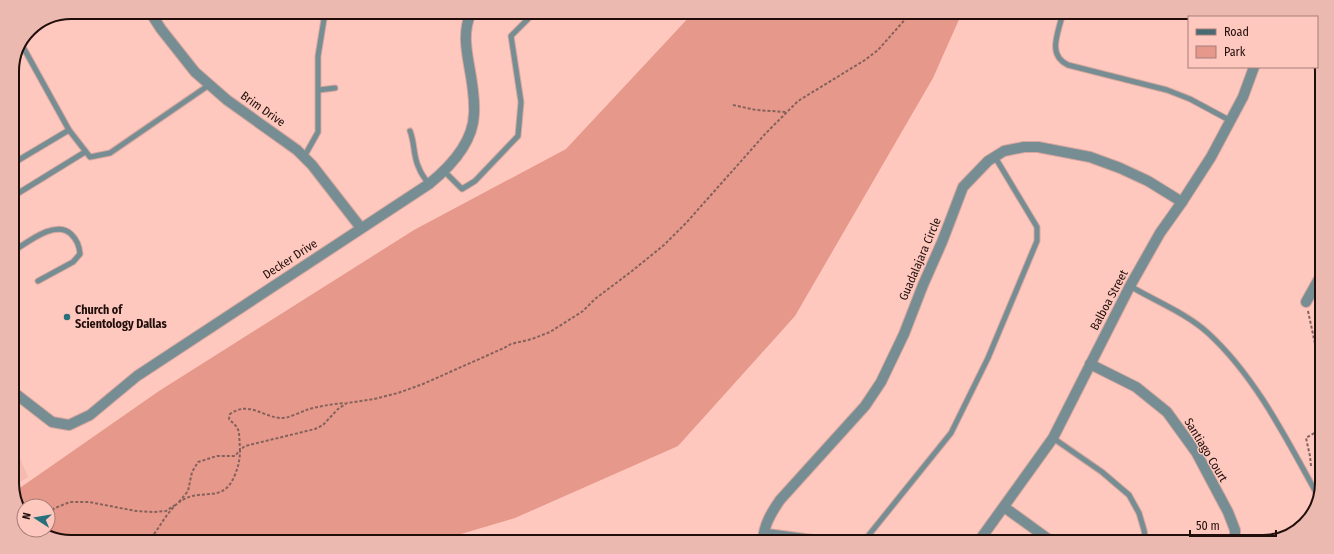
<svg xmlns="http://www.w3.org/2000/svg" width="1334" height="554" font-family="'Fira Sans Condensed',sans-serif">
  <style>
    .built { fill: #f7baae }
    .green { fill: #e6988a }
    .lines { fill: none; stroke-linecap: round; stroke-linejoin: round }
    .service-casing { stroke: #d6a79e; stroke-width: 7 }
    .minor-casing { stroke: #d6a79e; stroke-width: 12 }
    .tertiary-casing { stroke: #d6a79e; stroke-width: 12 }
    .secondary-casing { stroke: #d6a79e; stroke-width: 12 }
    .path { stroke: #84625c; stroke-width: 2; stroke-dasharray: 3 2; stroke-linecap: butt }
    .service { stroke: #768e93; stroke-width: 5 }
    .minor { stroke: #768e93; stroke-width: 10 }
    .tertiary { stroke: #768e93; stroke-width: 10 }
    .secondary { stroke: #466b72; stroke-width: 10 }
    .poi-dot { fill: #29707c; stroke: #fec8be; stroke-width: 1.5 }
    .labels { text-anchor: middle; stroke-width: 3; stroke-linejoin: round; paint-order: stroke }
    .street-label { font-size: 12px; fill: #200e0b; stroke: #fec8be }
    .poi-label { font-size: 12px; font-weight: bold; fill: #200e0b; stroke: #fec8be; text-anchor: start }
    .rim { fill: none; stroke: #200e0b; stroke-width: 2 }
  </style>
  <rect width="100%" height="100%" fill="#fec8be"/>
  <path class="built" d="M12 439 28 477 12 487Z"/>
  <path class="green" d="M692 14 961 15 933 78 795 316 678 446 515 518 444 539 48 538 38 530H48V506H24V519L14 492 159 391 414 230 566 149Z"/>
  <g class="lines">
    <defs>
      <g id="service">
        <path d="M1062 16C1058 34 1047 55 1068 65L1167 90 1190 99 1231 121"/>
        <path d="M319 90 335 88"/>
        <path d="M69 130 90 157 110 153 209 85"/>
        <path d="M410 131C415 143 413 157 419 168 421 174 425 179 429 184"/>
        <path d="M304 157 318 132V56L325 13"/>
        <path d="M12 164 69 130 22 45"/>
        <path d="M445 172 462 189 475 181 518 136 521 102 511 36 533 14"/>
        <path d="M12 197 85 152"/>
        <path d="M12 252C27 243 55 219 71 234 77 240 79 245 80 254L73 262 38 281"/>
        <path d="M1130 286C1155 301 1186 313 1208 333 1256 377 1287 440 1318 496"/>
        <path d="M1053 438 1102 472 1129 495 1139 513 1144 530 1146 542"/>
        <path d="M764 531 832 540"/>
        <path d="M864 541 951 433 988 358 1037 241V227L995 157"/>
      </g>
      <g id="minor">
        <path d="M150 12 161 29 195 72 227 100 297 150 312 165 361 228"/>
        <path d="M1268 17V16"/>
        <path d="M1306 302 1320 277"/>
        <path d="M1090 364 1136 387 1167 412 1196 452 1228 512 1235 530V542"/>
        <path d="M1004 507 1051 541"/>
        <path d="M763 540C764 525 771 513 780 500L865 406 881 382 904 334 923 285 942 242 963 187 988 161 1004 151 1024 147H1038L1090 157 1120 168 1148 181 1182 202"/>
        <path d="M979 541 1053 438 1130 286 1160 233 1182 202 1211 157 1243 97 1254 67"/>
      </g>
      <path id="tertiary" d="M12 391 52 422 69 425 90 415 137 376 429 184C450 167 473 143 474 114 475 98 472 81 469 65 466 48 463 30 471 13"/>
      <path id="secondary" d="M1230 16 1233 17"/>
    </defs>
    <use href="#service" class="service-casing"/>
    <use href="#minor" class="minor-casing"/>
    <use href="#tertiary" class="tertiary-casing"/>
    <use href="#secondary" class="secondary-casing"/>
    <g class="path">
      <path d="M733 105 756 110 786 112"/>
      <path d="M1308 311 1319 362"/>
      <path d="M1311 466 1310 456 1306 438 1318 431"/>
      <path d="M179 502 188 491 192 472 198 462 217 456H235L240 450 239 432 237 427 229 419 230 414C249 401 261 416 280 418 288 419 300 412 309 409 321 406 333 404 345 403"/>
      <path d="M48 513 55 508 70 502H89L136 511 153 512 166 511 175 505"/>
      <path d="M151 538C160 527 167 512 178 503 199 486 222 505 234 477 238 468 240 460 240 450L245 446 315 429 323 425 338 409 347 403 374 399 398 393 423 384 504 348 511 344 532 339 550 332 583 311 595 299 632 271 664 245 687 222 766 133 798 101 865 60 878 50 909 15"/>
    </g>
    <use href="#service" class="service"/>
    <use href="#minor" class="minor"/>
    <use href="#tertiary" class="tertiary"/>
    <use href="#secondary" class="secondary"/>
  </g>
  <circle class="poi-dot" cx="67" cy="317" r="4"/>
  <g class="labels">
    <g class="street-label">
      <text transform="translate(263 109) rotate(35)" y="4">Brim Drive</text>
      <text transform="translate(290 259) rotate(-33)" y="4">Decker Drive</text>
      <text transform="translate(920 259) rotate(-67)" y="4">Guadalajara Circle</text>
      <text transform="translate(1109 300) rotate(-62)" y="4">Balboa Street</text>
      <text transform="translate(1206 450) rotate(59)" y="4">Santiago Court</text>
    </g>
    <g class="poi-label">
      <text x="75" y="314">Church of<tspan x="75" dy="14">Scientology Dallas</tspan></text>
    </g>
  </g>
  <path d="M0 0H1334V554H0ZM71 19H1263A52 52 0 0 1 1315 71V483A52 52 0 0 1 1263 535H71A52 52 0 0 1 19 483V71A52 52 0 0 1 71 19Z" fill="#ecb9b0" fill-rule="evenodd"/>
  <path class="rim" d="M71 19H1263A52 52 0 0 1 1315 71V483A52 52 0 0 1 1263 535H71A52 52 0 0 1 19 483V71A52 52 0 0 1 71 19Z"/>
  <rect x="1188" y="16" width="130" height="52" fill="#fec8be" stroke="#a57e76"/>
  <rect x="1196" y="29" width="20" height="6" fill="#466b72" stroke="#a57e76"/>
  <text x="1224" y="36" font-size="12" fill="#200e0b">Road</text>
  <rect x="1196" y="46" width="20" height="12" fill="#e6988a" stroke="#a57e76"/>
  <text x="1224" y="56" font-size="12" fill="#200e0b">Park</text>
  <g transform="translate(36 518) rotate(282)"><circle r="19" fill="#fec8be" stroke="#a57e76"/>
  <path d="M0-3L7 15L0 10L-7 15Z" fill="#29707c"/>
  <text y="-6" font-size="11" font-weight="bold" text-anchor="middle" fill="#200e0b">N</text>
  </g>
  <path d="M1190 530v6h86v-6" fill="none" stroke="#200e0b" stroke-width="2"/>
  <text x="1196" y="530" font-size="12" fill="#200e0b" stroke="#fec8be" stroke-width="3" paint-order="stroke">50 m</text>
</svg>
